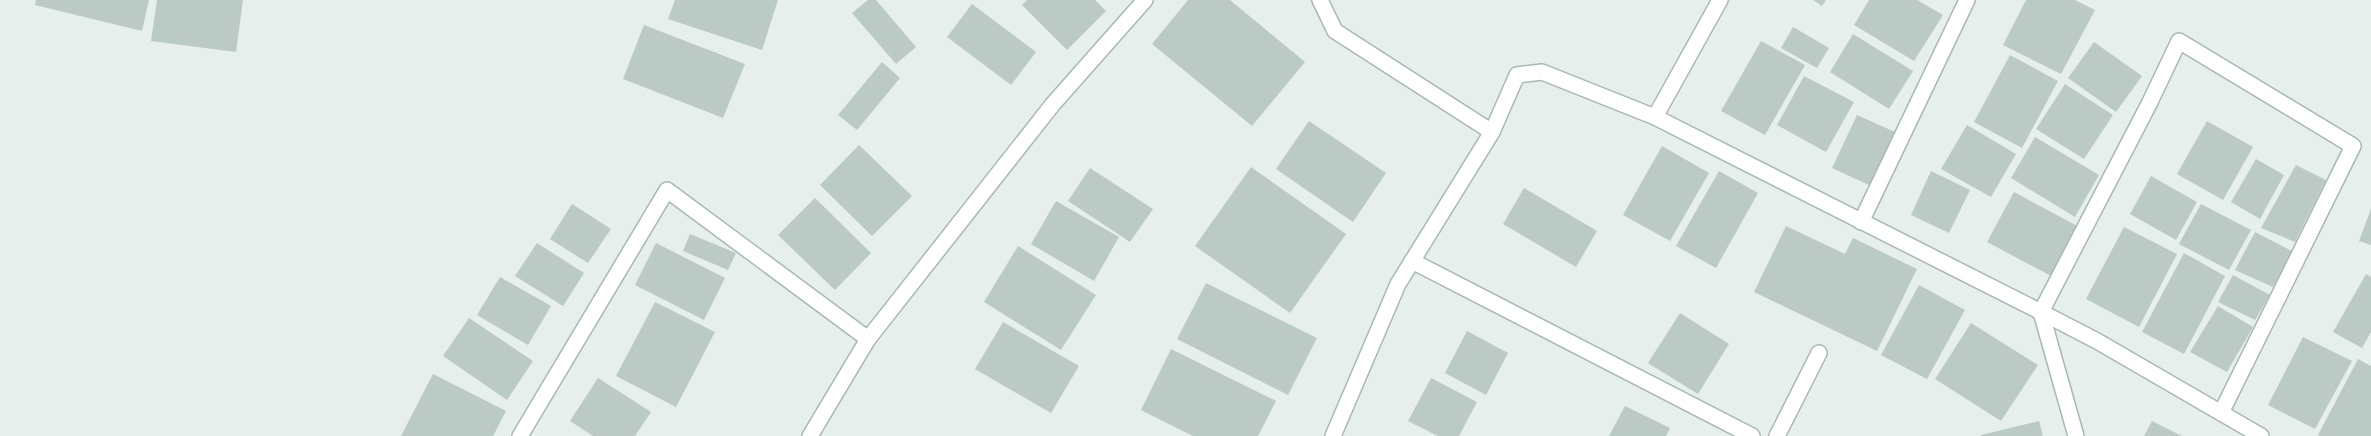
<svg xmlns="http://www.w3.org/2000/svg" width="2371" height="436" font-family="'Public Sans',sans-serif">
  <style>
    .building { fill: #bbcac4 }
    .lines { fill: none; stroke-linecap: round; stroke-linejoin: round }
    .minor-casing { stroke: #a8b8b2; stroke-width: 18 }
    .minor { stroke: #fff; stroke-width: 15 }
  </style>
  <rect width="100%" height="100%" fill="#e6efeb"/>
  <g class="building">
    <path d="M36 0H149L142 31 35 5Z"/>
    <path d="M157 0H243L236 52 151 41Z"/>
    <path d="M675 0H778L762 50 668 19Z"/>
    <path d="M868 0H876L916 47 896 64 852 13Z"/>
    <path d="M1027 0H1095L1106 11 1067 50 1022 5Z"/>
    <path d="M1188 0H1230L1305 62 1252 126 1152 44Z"/>
    <path d="M1813 0H1826L1822 6Z"/>
    <path d="M1869 0H1917L1943 15 1914 61 1854 25Z"/>
    <path d="M2026 0H2075L2095 10 2061 74 2003 45Z"/>
    <path d="M972 4 1036 52 1011 85 947 37Z"/>
    <path d="M644 25 745 64 723 118 623 79Z"/>
    <path d="M1793 27 1829 48 1817 68 1781 48Z"/>
    <path d="M1853 34 1913 71 1889 109 1830 72Z"/>
    <path d="M1761 41 1805 65 1765 135 1721 111Z"/>
    <path d="M2094 42 2142 76 2116 112 2068 78Z"/>
    <path d="M2010 55 2058 81 2022 148 1974 122Z"/>
    <path d="M882 62 900 78 857 130 838 115Z"/>
    <path d="M1804 76 1854 102 1826 152 1777 125Z"/>
    <path d="M2065 84 2113 115 2084 159 2036 129Z"/>
    <path d="M1857 115 1895 132 1869 185 1832 168Z"/>
    <path d="M1309 121 1386 173 1353 222 1276 169Z"/>
    <path d="M2207 121 2253 147 2223 200 2177 174Z"/>
    <path d="M1967 125 2016 154 1991 197 1941 169Z"/>
    <path d="M2035 137 2099 175 2075 217 2011 178Z"/>
    <path d="M859 145 912 196 872 236 820 185Z"/>
    <path d="M1662 146 1709 173 1670 241 1623 215Z"/>
    <path d="M2256 159 2284 175 2260 219 2231 202Z"/>
    <path d="M2296 165 2326 180 2295 242 2261 228Z"/>
    <path d="M1251 167 1346 234 1290 313 1195 246Z"/>
    <path d="M1090 168 1153 209 1130 242 1068 201Z"/>
    <path d="M1719 171 1758 193 1716 268 1676 246Z"/>
    <path d="M1931 171 1970 190 1949 233 1911 215Z"/>
    <path d="M2151 176 2197 202 2176 240 2130 214Z"/>
    <path d="M1524 188 1597 231 1576 267 1503 224Z"/>
    <path d="M2014 192 2079 227 2053 277 1987 242Z"/>
    <path d="M815 198 871 253 835 290 778 235Z"/>
    <path d="M1056 201 1119 237 1094 281 1031 244Z"/>
    <path d="M572 204 611 229 588 263 550 239Z"/>
    <path d="M2201 204 2251 230 2229 270 2179 244Z"/>
    <path d="M2371 209V245L2359 241Z"/>
    <path d="M1786 226 1845 254 1853 238 1917 269 1877 351 1754 292Z"/>
    <path d="M2124 227 2177 254 2139 327 2086 299Z"/>
    <path d="M2255 232 2292 251 2273 287 2235 270Z"/>
    <path d="M690 234 736 253 728 270 683 251Z"/>
    <path d="M537 243 584 273 563 306 515 276Z"/>
    <path d="M656 243 725 278 704 320 635 285Z"/>
    <path d="M1018 246 1096 295 1061 350 984 302Z"/>
    <path d="M2184 253 2225 276 2184 354 2142 332Z"/>
    <path d="M2366 274 2371 277V332L2362 348 2333 332Z"/>
    <path d="M2233 275 2270 295 2255 320 2218 302Z"/>
    <path d="M500 277 551 306 528 345 477 315Z"/>
    <path d="M1206 283 1317 338 1288 395 1177 339Z"/>
    <path d="M1919 285 1965 310 1927 379 1881 355Z"/>
    <path d="M655 302 715 332 676 407 616 376Z"/>
    <path d="M2218 306 2253 327 2227 372 2190 352Z"/>
    <path d="M1680 313 1729 344 1698 394 1648 363Z"/>
    <path d="M469 318 533 361 507 400 443 356Z"/>
    <path d="M1003 322 1079 366 1051 413 975 369Z"/>
    <path d="M1971 323 2038 365 2001 421 1935 379Z"/>
    <path d="M1467 331 1508 353 1486 395 1445 373Z"/>
    <path d="M2303 337 2352 361 2315 429 2268 405Z"/>
    <path d="M1171 349 1276 401 1258 436H1193L1141 410Z"/>
    <path d="M2358 359 2371 366V436H2320L2318 435Z"/>
    <path d="M433 374 506 411 493 436H401Z"/>
    <path d="M598 378 651 412 635 436H593L570 421Z"/>
    <path d="M1431 378 1477 402 1459 436H1438L1408 421Z"/>
    <path d="M1625 406 1670 428 1666 436H1609Z"/>
    <path d="M2039 421 2043 436H1981V435Z"/>
    <path d="M2152 421 2182 436H2144Z"/>
  </g>
  <g class="lines">
    <defs>
      <g id="minor">
        <path d="M1320 0 1335 31 1492 132"/>
        <path d="M1655 117 1720 0"/>
        <path d="M1861 222 1967 0"/>
        <path d="M1412 261 1752 436"/>
        <path d="M520 436 667 190 868 339"/>
        <path d="M810 436 868 339 1053 104 1145 0"/>
        <path d="M1333 436 1398 284 1492 132 1517 75 1542 72 1655 117 2041 312 2097 341 2261 436"/>
        <path d="M1777 436 1819 353"/>
        <path d="M2076 436 2041 312 2149 104 2179 41 2353 146 2221 413"/>
      </g>
    </defs>
    <use href="#minor" class="minor-casing"/>
    <use href="#minor" class="minor"/>
  </g>
</svg>
